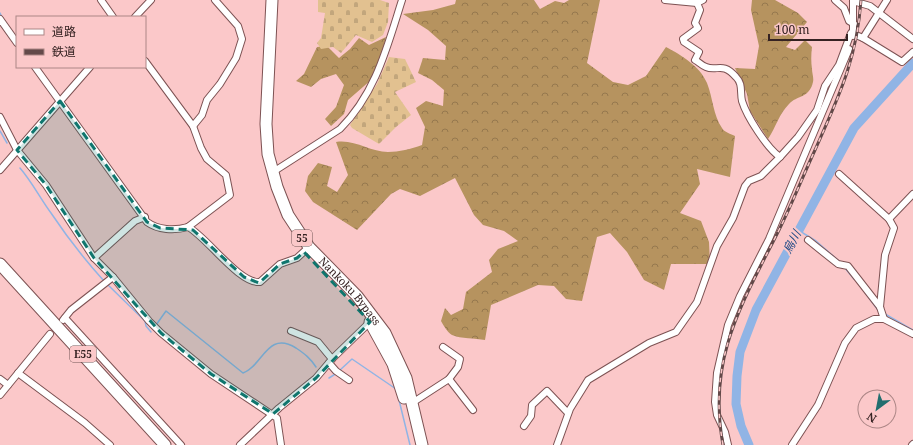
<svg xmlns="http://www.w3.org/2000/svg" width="913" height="445" font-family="'Noto Serif','Noto Sans JP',serif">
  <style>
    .forest { fill: url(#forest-crowns) }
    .cemetery { fill: url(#cemetery-stones) }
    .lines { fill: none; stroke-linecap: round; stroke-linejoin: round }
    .stream { stroke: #90b4e5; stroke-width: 1.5 }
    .river { stroke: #90b4e5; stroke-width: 9 }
    .street-casing { stroke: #7d5253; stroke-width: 8 }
    .highway-casing { stroke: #7d5253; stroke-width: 13 }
    .street { stroke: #fff; stroke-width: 6 }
    .highway { stroke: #fff; stroke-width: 11 }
    .rail-casing { stroke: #634949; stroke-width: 3 }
    .rail { stroke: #fbc8c9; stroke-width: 1.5; stroke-dasharray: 4.5; stroke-linecap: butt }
    .marked { fill: #0f766e; fill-opacity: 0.2; stroke: #0f766e; stroke-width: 3; stroke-dasharray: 8 5; stroke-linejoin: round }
    .labels { text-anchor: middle; stroke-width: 4; stroke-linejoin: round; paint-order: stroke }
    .shield { fill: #fbc8c9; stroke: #705454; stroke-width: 1 }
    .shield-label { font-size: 10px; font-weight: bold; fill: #352222 }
    .street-label { font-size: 11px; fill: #352222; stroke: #fbc8c9 }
    .water-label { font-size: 12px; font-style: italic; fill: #1d4985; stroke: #fbc8c9 }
  </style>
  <defs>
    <pattern id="forest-crowns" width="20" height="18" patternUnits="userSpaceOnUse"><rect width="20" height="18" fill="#b6935f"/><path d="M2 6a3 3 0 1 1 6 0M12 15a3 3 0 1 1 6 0" fill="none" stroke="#95784e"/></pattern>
    <pattern id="cemetery-stones" width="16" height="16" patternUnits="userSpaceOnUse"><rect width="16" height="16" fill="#e2c190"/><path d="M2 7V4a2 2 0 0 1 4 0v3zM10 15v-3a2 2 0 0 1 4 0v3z" fill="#c2a67c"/></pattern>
  </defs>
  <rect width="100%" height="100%" fill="#fbc8c9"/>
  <g class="forest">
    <path d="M456 0H534L540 9 555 1 564 3 569 0H600L587 63 613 82 628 85 646 76 666 47C681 55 700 66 707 83 713 98 713 115 722 128 724 132 731 134 735 136L730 177 697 169 700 184 680 213 701 221 709 242 710 264H671L664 290 644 280 627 252 610 233 597 237 582 301 566 299 554 286 538 285 491 305 485 340C475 338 461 339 452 335 447 332 444 326 441 321L445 308 451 315 463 309 466 292 492 272 489 260 498 249 518 241 504 231 483 225 474 215 455 178 420 196 400 189 391 194 357 230 313 202 305 191 308 176 318 163 332 167 327 186 337 192 348 175 336 142C355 139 370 152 388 152 399 152 411 149 422 145L425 127 416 108 426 101 443 106 444 90 432 80 418 73 423 58 445 60 446 46 428 30 403 14 433 10 455 4Z"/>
    <path d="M752 0H775L798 13 807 22 786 47 795 50 805 40 812 47C811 55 811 62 812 69 812 73 814 78 813 82 809 99 797 95 789 104 779 114 776 127 768 139L750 111 747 94 735 68 755 69 759 46 751 10Z"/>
    <path d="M386 37 383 49 371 80 348 100 344 114 331 126 325 119 336 107 344 85 336 74 321 79 311 87 296 81 304 74 317 47 327 46 339 58 350 49 359 38 369 45Z"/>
  </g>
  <g class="cemetery">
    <path d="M318 0H380L389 3 388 22 383 35 372 42 356 35 341 53 333 47 321 49 317 43 321 38 325 13 318 12Z"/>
    <path d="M389 57 405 59 416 82 395 92 411 115 396 127 379 144 352 128 350 125 377 84Z"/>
  </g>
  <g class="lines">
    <g class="stream">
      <path d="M0 13 3 19"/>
      <path d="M0 131 7 143"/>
      <path d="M20 168C32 182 40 198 51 213 67 237 85 260 104 281"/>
      <path d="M798 230 816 241 840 262"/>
      <path d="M845 268 854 279"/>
      <path d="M107 284 145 321 146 326 151 332"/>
      <path d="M864 291 878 310"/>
      <path d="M885 314 913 330"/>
      <path d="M156 325 166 311 243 373C263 366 267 330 296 348 305 354 310 358 316 367"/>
      <path d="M340 370 352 359 396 389"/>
      <path d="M329 378 337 373"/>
      <path d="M399 400 410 445"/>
    </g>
    <path class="river" d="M749 445 741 426 736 404 737 376 740 352 756 310 854 128 913 63"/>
    <defs>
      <g id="street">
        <path d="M101 0 113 17"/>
        <path d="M665 0 697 3 703 0"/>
        <path d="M835 0 844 8 849 21 854 24"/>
        <path d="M853 0V36"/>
        <path d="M853 1 870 6 913 39"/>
        <path d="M697 3 700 10 695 23 698 28 683 39 684 42 699 52 695 60C699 62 702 66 706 67 717 72 722 61 736 77 743 84 740 92 742 101 747 117 767 148 780 157"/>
        <path d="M135 17 151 0"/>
        <path d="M0 19 17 43"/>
        <path d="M863 38 887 0"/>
        <path d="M35 67 147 222C158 230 174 231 188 227L230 195 226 175 207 159 201 148 193 126 145 61"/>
        <path d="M0 117 17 150 46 185 94 258 113 277 149 321 161 333 211 374 277 418 281 445"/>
        <path d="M193 126 202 115 207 100 220 84 236 58 242 39 238 26 215 0"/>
        <path d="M0 170 90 67"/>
        <path d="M273 172 340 129C376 93 387 47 402 0"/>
        <path d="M839 174 889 219 894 228 885 255 880 307 884 319"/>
        <path d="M889 219 913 194"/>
        <path d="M188 227C206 236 239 284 260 282L280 264 297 258 309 247"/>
        <path d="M808 240 838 264 848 266 880 307"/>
        <path d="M94 258 135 221 145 217"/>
        <path d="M65 318 181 445"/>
        <path d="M63 320 71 310 113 277"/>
        <path d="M291 331 318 342 332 359"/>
        <path d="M443 347 460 359 458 367 449 379"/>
        <path d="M329 363 336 371 349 380"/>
        <path d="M18 373 85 423 110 445"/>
        <path d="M0 379 8 385"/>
        <path d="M0 395 50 334"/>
        <path d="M412 403 449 379 473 410"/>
        <path d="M524 426 531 416 532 405 547 391 568 413"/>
        <path d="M240 445 279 408 316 378 333 358 370 322"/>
        <path d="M557 445 570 409 588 380 649 343 676 332 697 302 717 246 733 218 745 186 749 181 761 176 780 157 798 137 817 110 825 86 839 65 851 33 863 38 902 62 913 52"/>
        <path d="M728 445 725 432 717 415 715 402 717 373 728 325 740 296 769 239 849 49"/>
        <path d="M792 445 818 405 845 343 856 328 874 319H884L913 334"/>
        <path d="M912 445 913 444"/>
      </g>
      <g id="highway">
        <path id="s1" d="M272 0 266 124 268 154 277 187 288 215 309 247 357 296 385 333 406 378 422 445"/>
        <path d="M0 264 165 445"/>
        <path d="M370 322 393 364 404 398"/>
      </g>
    </defs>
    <use href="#street" class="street-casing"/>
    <use href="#highway" class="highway-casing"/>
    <use href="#street" class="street"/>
    <use href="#highway" class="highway"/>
    <defs>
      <path id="rail" d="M723 445C707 358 742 304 779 230 792 204 803 176 815 150 839 96 857 59 861 0"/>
    </defs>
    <use href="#rail" class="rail-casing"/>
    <use href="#rail" class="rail"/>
  </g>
  <path class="marked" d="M60 101 147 222 160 228 193 230 244 277 259 283 280 264 297 258 304 252 370 322 316 378 273 414 211 374 161 333 94 258 46 185 17 150Z"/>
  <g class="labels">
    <g class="shield">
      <rect x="292" y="230" width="20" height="16" rx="3"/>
      <rect x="70" y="346" width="26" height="16" rx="3"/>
    </g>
    <g class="shield-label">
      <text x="302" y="242">55</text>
      <text x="83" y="358">E55</text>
    </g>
    <g class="street-label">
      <text dy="4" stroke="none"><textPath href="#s1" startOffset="317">Nankoku Bypass</textPath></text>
    </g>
    <g class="water-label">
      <text transform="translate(792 242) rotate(-62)" y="4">烏川</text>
    </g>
  </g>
  <rect x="16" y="16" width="130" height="52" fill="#fbc8c9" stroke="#ac8686"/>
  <rect x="24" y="29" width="20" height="6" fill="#ffffff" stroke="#ac8686"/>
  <text x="52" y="36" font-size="12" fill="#352222">道路</text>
  <rect x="24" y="49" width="20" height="6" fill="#634949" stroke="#ac8686"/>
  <text x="52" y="56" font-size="12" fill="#352222">鉄道</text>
  <g transform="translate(877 409) rotate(212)"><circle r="19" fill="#fbc8c9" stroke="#ac8686"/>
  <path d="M0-3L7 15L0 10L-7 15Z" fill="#226e6f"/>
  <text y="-6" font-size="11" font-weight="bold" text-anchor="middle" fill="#352222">N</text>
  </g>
  <path d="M769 34v6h78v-6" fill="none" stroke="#352222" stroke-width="2"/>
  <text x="775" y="34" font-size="12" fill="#352222" stroke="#fbc8c9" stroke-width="3" paint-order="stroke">100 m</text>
</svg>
